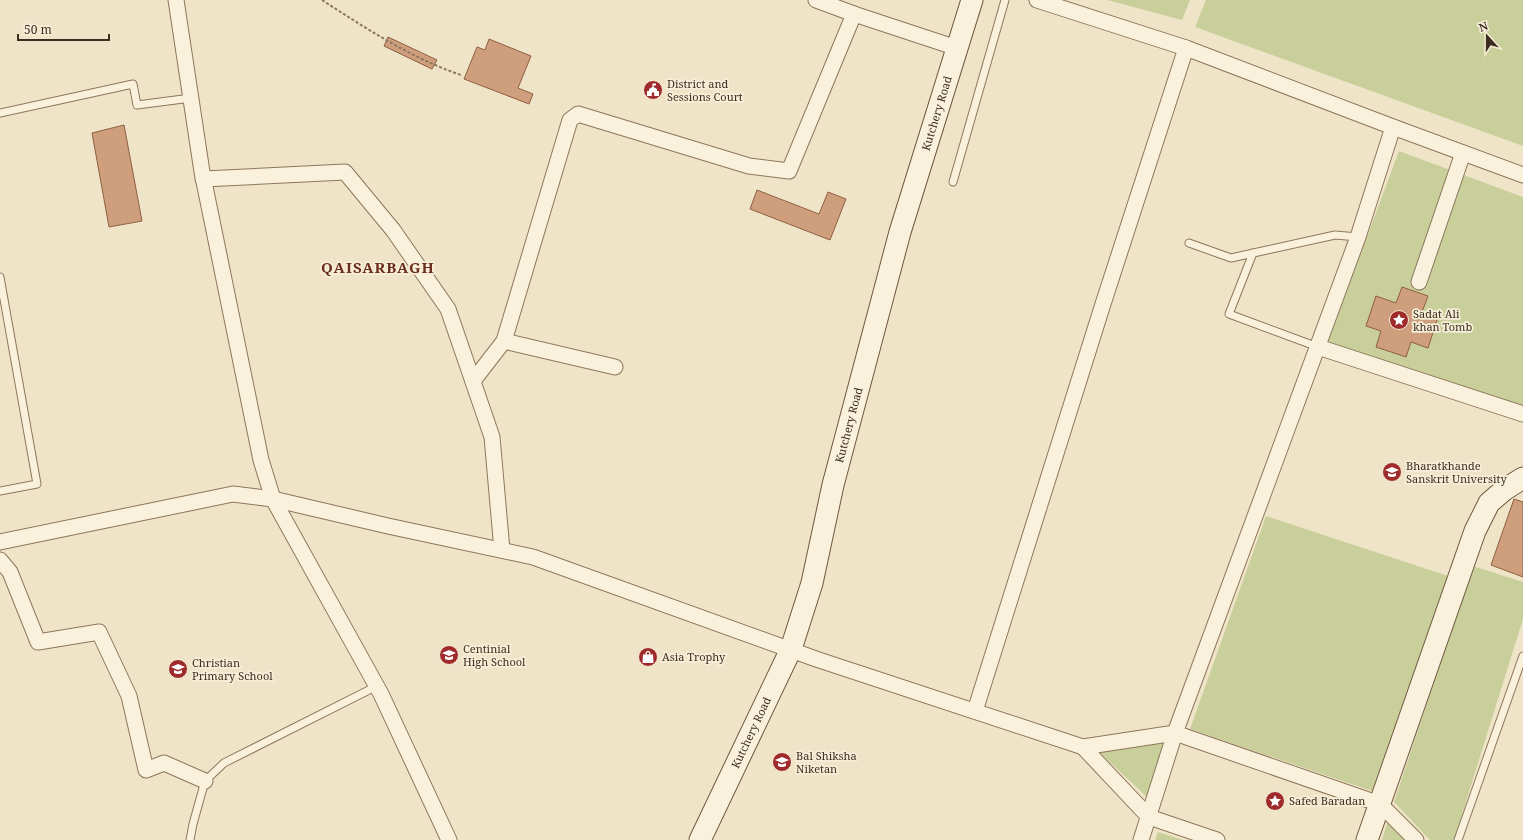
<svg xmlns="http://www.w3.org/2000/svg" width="1523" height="840" font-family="'Noto Serif',serif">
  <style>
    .green { fill: #c9cf9b }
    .building { fill: #cf9f7d; stroke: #8d5f41 }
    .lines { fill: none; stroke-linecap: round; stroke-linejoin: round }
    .lane-casing { stroke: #8d765c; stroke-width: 9 }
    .street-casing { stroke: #8d765c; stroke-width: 17 }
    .secondary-casing { stroke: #6f573f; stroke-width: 23 }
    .path { stroke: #8d765c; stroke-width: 2; stroke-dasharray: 3 2; stroke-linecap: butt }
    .lane { stroke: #faf1dc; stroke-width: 7 }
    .street { stroke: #faf1dc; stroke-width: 15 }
    .secondary { stroke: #faf1dc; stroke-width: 21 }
    .labels { text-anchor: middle; stroke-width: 3.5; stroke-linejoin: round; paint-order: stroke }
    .poi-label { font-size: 11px; fill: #3d2e20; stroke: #f7eed8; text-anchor: start }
    .street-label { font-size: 11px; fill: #3d2e20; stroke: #f7eed8 }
    .district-label { font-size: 15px; font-weight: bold; letter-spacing: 1px; fill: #6b2e1e; stroke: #f7eed8 }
  </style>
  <rect width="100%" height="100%" fill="#f0e4c8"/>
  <g class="green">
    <path d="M1107 0H1190L1182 20Z"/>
    <path d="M1206 0H1523V146L1195 27Z"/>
    <path d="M1399 151 1523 197V423L1326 347Z"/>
    <path d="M1266 516 1448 576 1372 791 1190 729Z"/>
    <path d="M1473 566 1523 582V619L1454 840H1430L1394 802Z"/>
    <path d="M1164 742 1148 798 1098 751Z"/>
    <path d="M1388 820 1409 840H1382Z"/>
    <path d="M1158 832 1183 840H1155Z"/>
  </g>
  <g class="building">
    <path d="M388 37 437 60 432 69 384 46Z"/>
    <path d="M489 39 531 56 518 88 533 94 529 104 464 79 477 47 485 50Z"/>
    <path d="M124 125 142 221 109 227 92 133Z"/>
    <path d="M757 190 819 214 828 192 846 199 830 240 750 209Z"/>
    <path d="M1402 287 1428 296 1422 312 1438 317 1428 348 1411 342 1406 357 1376 347 1381 331 1366 326 1376 296 1396 303Z"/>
    <path d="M1514 499 1523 502V577L1491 565Z"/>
  </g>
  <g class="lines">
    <defs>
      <g id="lane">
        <path d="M0 113 133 84 137 105 191 98"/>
        <path d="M953 182 1005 0"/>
        <path d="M1189 243 1231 258 1335 235 1358 237"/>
        <path d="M1253 253 1229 314 1318 347"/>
        <path d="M0 277 37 484 0 491"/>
        <path d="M190 840 193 824 205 781 224 763 377 686"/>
        <path d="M1458 840 1523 656"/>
      </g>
      <g id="street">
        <path d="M176 0 202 172 261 460 273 499 381 694 449 840"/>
        <path d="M816 0 854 14 957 48"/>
        <path d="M1037 0 1186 48 1393 127 1523 175"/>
        <path d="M203 179 345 172 393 230 448 309 492 437 502 550"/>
        <path d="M1419 282 1463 153"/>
        <path d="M504 341 615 367"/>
        <path d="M1318 347 1523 414"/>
        <path d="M473 381 504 341 570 120 578 114 749 166 789 171 854 14"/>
        <path d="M0 542 233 494 273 499 388 526 533 557 816 659 1083 747 1175 733 1380 804 1416 840"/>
        <path d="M0 560 10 572 38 642 99 632 129 696 146 770 164 763 205 781"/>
        <path d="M975 711 1103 304 1186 48"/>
        <path d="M1083 747 1149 817 1217 840"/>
        <path d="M1141 840 1175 733 1358 237 1393 127"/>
      </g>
      <g id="secondary">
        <path id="s1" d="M700 840 791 649 812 583 833 485 900 232 972 0"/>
        <path d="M1367 840 1475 531 1489 503 1504 490 1523 478"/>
      </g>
    </defs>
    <use href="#lane" class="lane-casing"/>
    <use href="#street" class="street-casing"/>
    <use href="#secondary" class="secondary-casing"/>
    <path class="path" d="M322 0C367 29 411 58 461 75"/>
    <use href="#lane" class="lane"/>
    <use href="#street" class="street"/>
    <use href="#secondary" class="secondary"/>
  </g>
  <defs>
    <symbol id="civic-disc" viewBox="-11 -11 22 22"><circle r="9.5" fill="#9e2a2b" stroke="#f7eed8"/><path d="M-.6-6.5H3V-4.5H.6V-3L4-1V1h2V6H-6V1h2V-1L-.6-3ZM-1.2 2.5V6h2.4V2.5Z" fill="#fff"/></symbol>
    <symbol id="sight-disc" viewBox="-11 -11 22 22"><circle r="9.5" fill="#9e2a2b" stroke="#f7eed8"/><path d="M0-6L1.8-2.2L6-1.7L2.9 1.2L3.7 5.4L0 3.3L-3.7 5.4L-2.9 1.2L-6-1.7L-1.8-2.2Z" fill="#fff"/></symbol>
    <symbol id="university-disc" viewBox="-11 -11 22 22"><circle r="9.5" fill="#9e2a2b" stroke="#f7eed8"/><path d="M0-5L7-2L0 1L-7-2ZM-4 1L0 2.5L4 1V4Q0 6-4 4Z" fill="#fff"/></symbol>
    <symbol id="school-disc" viewBox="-11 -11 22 22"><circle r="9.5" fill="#9e2a2b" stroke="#f7eed8"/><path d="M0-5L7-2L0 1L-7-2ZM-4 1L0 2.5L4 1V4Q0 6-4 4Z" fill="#fff"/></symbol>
    <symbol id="shop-disc" viewBox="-11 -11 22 22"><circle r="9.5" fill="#9e2a2b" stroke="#f7eed8"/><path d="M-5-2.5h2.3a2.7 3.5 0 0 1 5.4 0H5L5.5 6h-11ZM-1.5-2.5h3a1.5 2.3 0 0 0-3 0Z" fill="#fff"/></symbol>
  </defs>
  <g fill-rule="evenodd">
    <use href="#civic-disc" x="642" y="79" width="22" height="22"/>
    <use href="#sight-disc" x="1388" y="309" width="22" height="22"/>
    <use href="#university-disc" x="1381" y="461" width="22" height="22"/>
    <use href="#school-disc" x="438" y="644" width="22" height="22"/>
    <use href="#shop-disc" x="637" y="646" width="22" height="22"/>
    <use href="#school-disc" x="167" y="658" width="22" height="22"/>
    <use href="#school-disc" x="771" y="751" width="22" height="22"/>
    <use href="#sight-disc" x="1264" y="790" width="22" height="22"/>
  </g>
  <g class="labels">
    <g class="poi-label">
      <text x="667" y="88">District and<tspan x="667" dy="13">Sessions Court</tspan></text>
      <text x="1413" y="318">Sadat Ali<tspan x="1413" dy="13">khan Tomb</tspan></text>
      <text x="1406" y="470">Bharatkhande<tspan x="1406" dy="13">Sanskrit University</tspan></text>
      <text x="463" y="653">Centinial<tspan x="463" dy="13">High School</tspan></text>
      <text x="662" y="661">Asia Trophy</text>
      <text x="192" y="667">Christian<tspan x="192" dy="13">Primary School</tspan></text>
      <text x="796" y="760">Bal Shiksha<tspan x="796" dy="13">Niketan</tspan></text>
      <text x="1289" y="805">Safed Baradan</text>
    </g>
    <g class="street-label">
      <text dy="4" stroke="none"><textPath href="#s1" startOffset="767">Kutchery Road</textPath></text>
      <text dy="4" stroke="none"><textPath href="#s1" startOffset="443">Kutchery Road</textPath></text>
      <text dy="4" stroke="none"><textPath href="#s1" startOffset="119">Kutchery Road</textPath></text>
    </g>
    <g class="district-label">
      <text x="378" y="273">QAISARBAGH</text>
    </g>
  </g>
  <g transform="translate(1487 36) rotate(339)" stroke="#f7eed8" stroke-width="3" paint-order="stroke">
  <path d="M0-3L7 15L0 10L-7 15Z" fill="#3d2e20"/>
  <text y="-6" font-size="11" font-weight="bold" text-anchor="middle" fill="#3d2e20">N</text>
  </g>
  <path d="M18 34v6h91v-6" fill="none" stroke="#3d2e20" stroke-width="2"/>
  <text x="24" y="34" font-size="12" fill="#3d2e20" stroke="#f7eed8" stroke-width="3" paint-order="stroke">50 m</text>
</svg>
